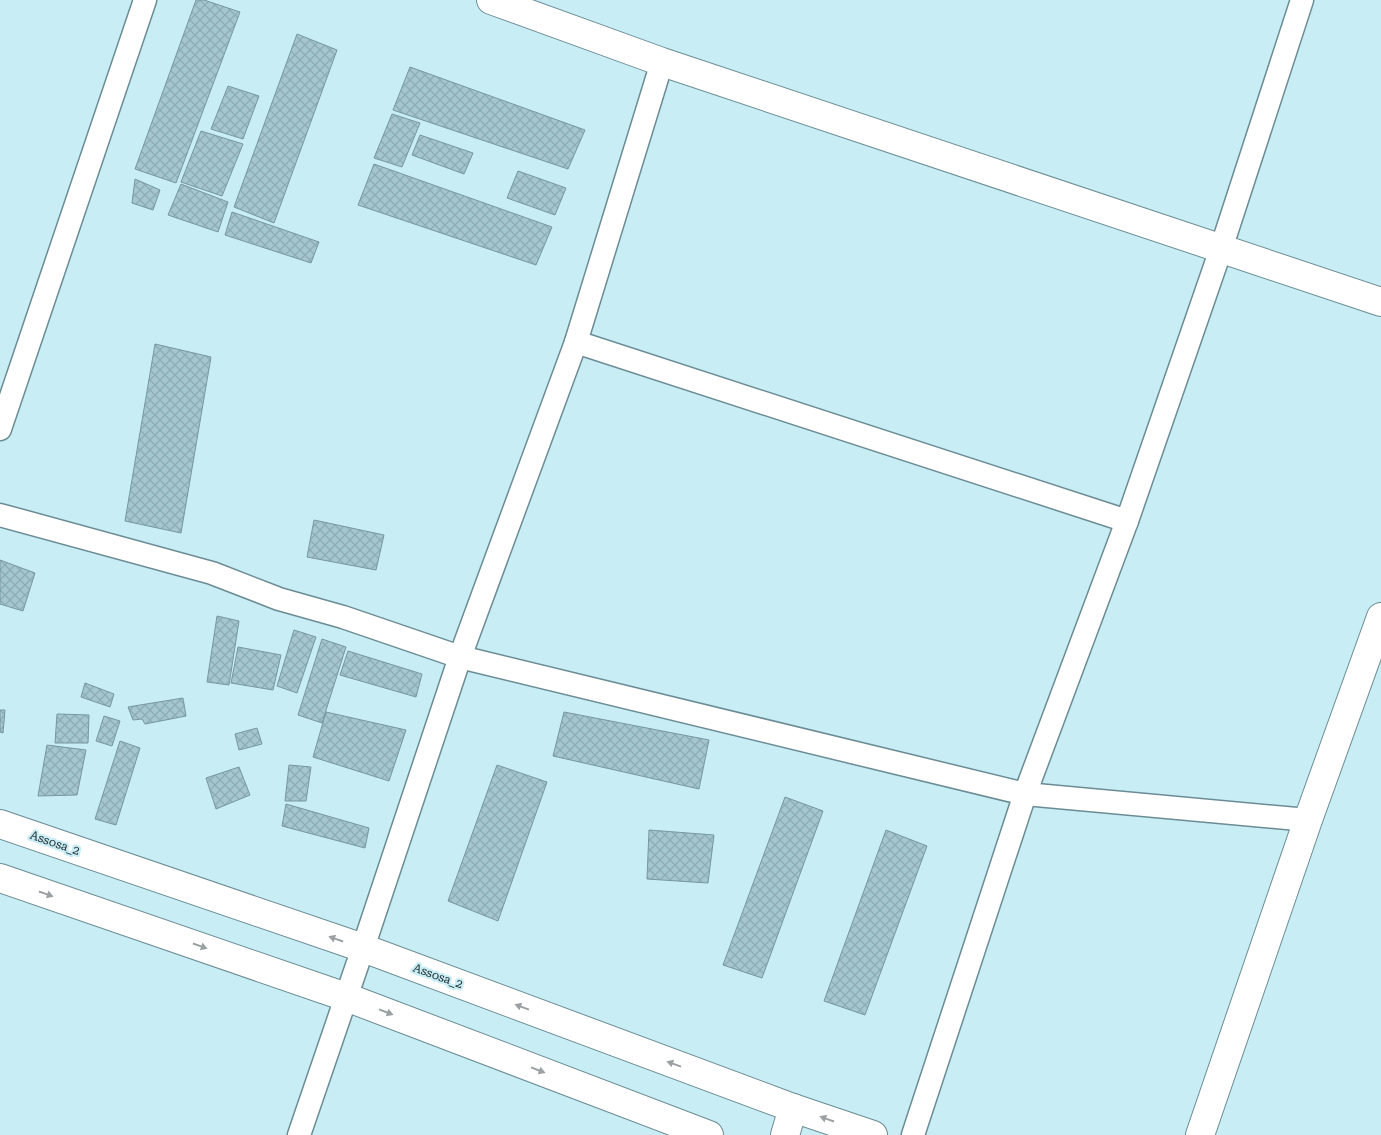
<svg xmlns="http://www.w3.org/2000/svg" width="1381" height="1135" font-family="'Roboto Serif',serif">
  <style>
    .building { fill: url(#building-cross-hatch); stroke: #76979f }
    .lines { fill: none; stroke-linecap: round; stroke-linejoin: round }
    .street-casing { stroke: #6b8c94; stroke-width: 25 }
    .secondary-casing { stroke: #6b8c94; stroke-width: 30 }
    .street { stroke: #fff; stroke-width: 22 }
    .secondary { stroke: #fff; stroke-width: 28 }
    .oneway { fill: #9ba1a2 }
    .labels { text-anchor: middle; stroke-width: 4.5; stroke-linejoin: round; paint-order: stroke }
    .street-label { font-size: 12px; fill: #202e31; stroke: #c9edf5 }
  </style>
  <defs>
    <pattern id="building-cross-hatch" width="8" height="8" patternUnits="userSpaceOnUse" patternTransform="scale(1.25)"><rect width="8" height="8" fill="#a4c7cf"/><path d="M0 0l8 8M0 8l8-8" fill="none" stroke="#8dabb2"/></pattern>
  </defs>
  <rect width="100%" height="100%" fill="#c9edf5"/>
  <g class="building">
    <path d="M196 0H204L240 12 176 183 135 169Z"/>
    <path d="M297 34 337 50 274 223 234 207Z"/>
    <path d="M410 67 585 130 568 169 393 110Z"/>
    <path d="M228 86 259 96 243 139 211 129Z"/>
    <path d="M392 114 420 123 402 167 374 158Z"/>
    <path d="M201 131 243 144 222 196 181 182Z"/>
    <path d="M420 135 473 153 464 174 412 155Z"/>
    <path d="M374 164 552 227 536 265 358 205Z"/>
    <path d="M518 171 566 188 555 215 507 198Z"/>
    <path d="M135 179 160 190 153 210 132 203Z"/>
    <path d="M181 184 228 202 218 232 168 215Z"/>
    <path d="M232 212 319 242 311 263 225 235Z"/>
    <path d="M155 344 211 357 181 533 125 521Z"/>
    <path d="M314 520 384 535 376 570 307 557Z"/>
    <path d="M0 560 35 573 23 611 0 604Z"/>
    <path d="M217 616 239 621 229 685 207 682Z"/>
    <path d="M294 630 316 637 297 693 277 686Z"/>
    <path d="M322 639 346 647 322 723 298 715Z"/>
    <path d="M238 647 281 655 273 690 231 683Z"/>
    <path d="M348 651 422 674 416 697 340 675Z"/>
    <path d="M85 683 114 694 110 707 81 697Z"/>
    <path d="M183 698 186 716 145 724 142 719 133 720 128 707Z"/>
    <path d="M0 710H5L3 733 0 732Z"/>
    <path d="M326 712 406 730 389 781 313 757Z"/>
    <path d="M564 712 709 740 699 789 553 756Z"/>
    <path d="M57 714 89 715 88 743H55Z"/>
    <path d="M104 716 120 721 112 746 96 741Z"/>
    <path d="M257 728 262 744 239 750 235 734Z"/>
    <path d="M120 741 140 748 116 825 95 819Z"/>
    <path d="M47 745 86 750 77 795 38 796Z"/>
    <path d="M289 765 311 767 306 801H285Z"/>
    <path d="M497 765 547 782 498 921 448 901Z"/>
    <path d="M239 767 250 795 216 809 206 778Z"/>
    <path d="M785 797 823 811 762 978 723 965Z"/>
    <path d="M286 804 369 828 365 848 282 826Z"/>
    <path d="M649 830 714 835 708 883 647 879Z"/>
    <path d="M886 830 927 846 865 1015 824 1001Z"/>
  </g>
  <g class="lines">
    <defs>
      <g id="street">
        <path d="M576 342 1127 521"/>
        <path d="M0 429 145 0"/>
        <path d="M0 515 212 573 279 599 343 617 460 657 1025 794 1308 820"/>
        <path d="M299 1135 363 948 460 657 576 342 662 62"/>
        <path d="M913 1135 1025 794 1127 521 1221 249 1302 0"/>
      </g>
      <g id="secondary">
        <path d="M491 0 662 62 1381 302"/>
        <path d="M0 824 363 948 793 1108 873 1135"/>
        <path d="M0 878 346 997 709 1135"/>
        <path d="M785 1135 793 1108"/>
        <path d="M1200 1135 1308 820 1381 617"/>
      </g>
    </defs>
    <use href="#street" class="street-casing"/>
    <use href="#secondary" class="secondary-casing"/>
    <use href="#street" class="street"/>
    <use href="#secondary" class="secondary"/>
  </g>
  <defs><path id="oneway-solid" d="M-6-.8H1V-3.2L6.5 0L1 3.2V.8H-6Z" transform="scale(1.25)"/></defs>
  <g class="oneway">
    <use href="#oneway-solid" transform="translate(46 894) rotate(19)"/>
    <use href="#oneway-solid" transform="translate(336 939) rotate(-161)"/>
    <use href="#oneway-solid" transform="translate(200 946) rotate(19)"/>
    <use href="#oneway-solid" transform="translate(522 1007) rotate(-160)"/>
    <use href="#oneway-solid" transform="translate(386 1012) rotate(21)"/>
    <use href="#oneway-solid" transform="translate(674 1064) rotate(-160)"/>
    <use href="#oneway-solid" transform="translate(538 1070) rotate(21)"/>
    <use href="#oneway-solid" transform="translate(827 1119) rotate(-161)"/>
  </g>
  <g class="labels">
    <g class="street-label">
      <text transform="translate(55 843) rotate(19)" y="4">Assosa_2</text>
      <text transform="translate(438 976) rotate(20)" y="4">Assosa_2</text>
    </g>
  </g>
</svg>
